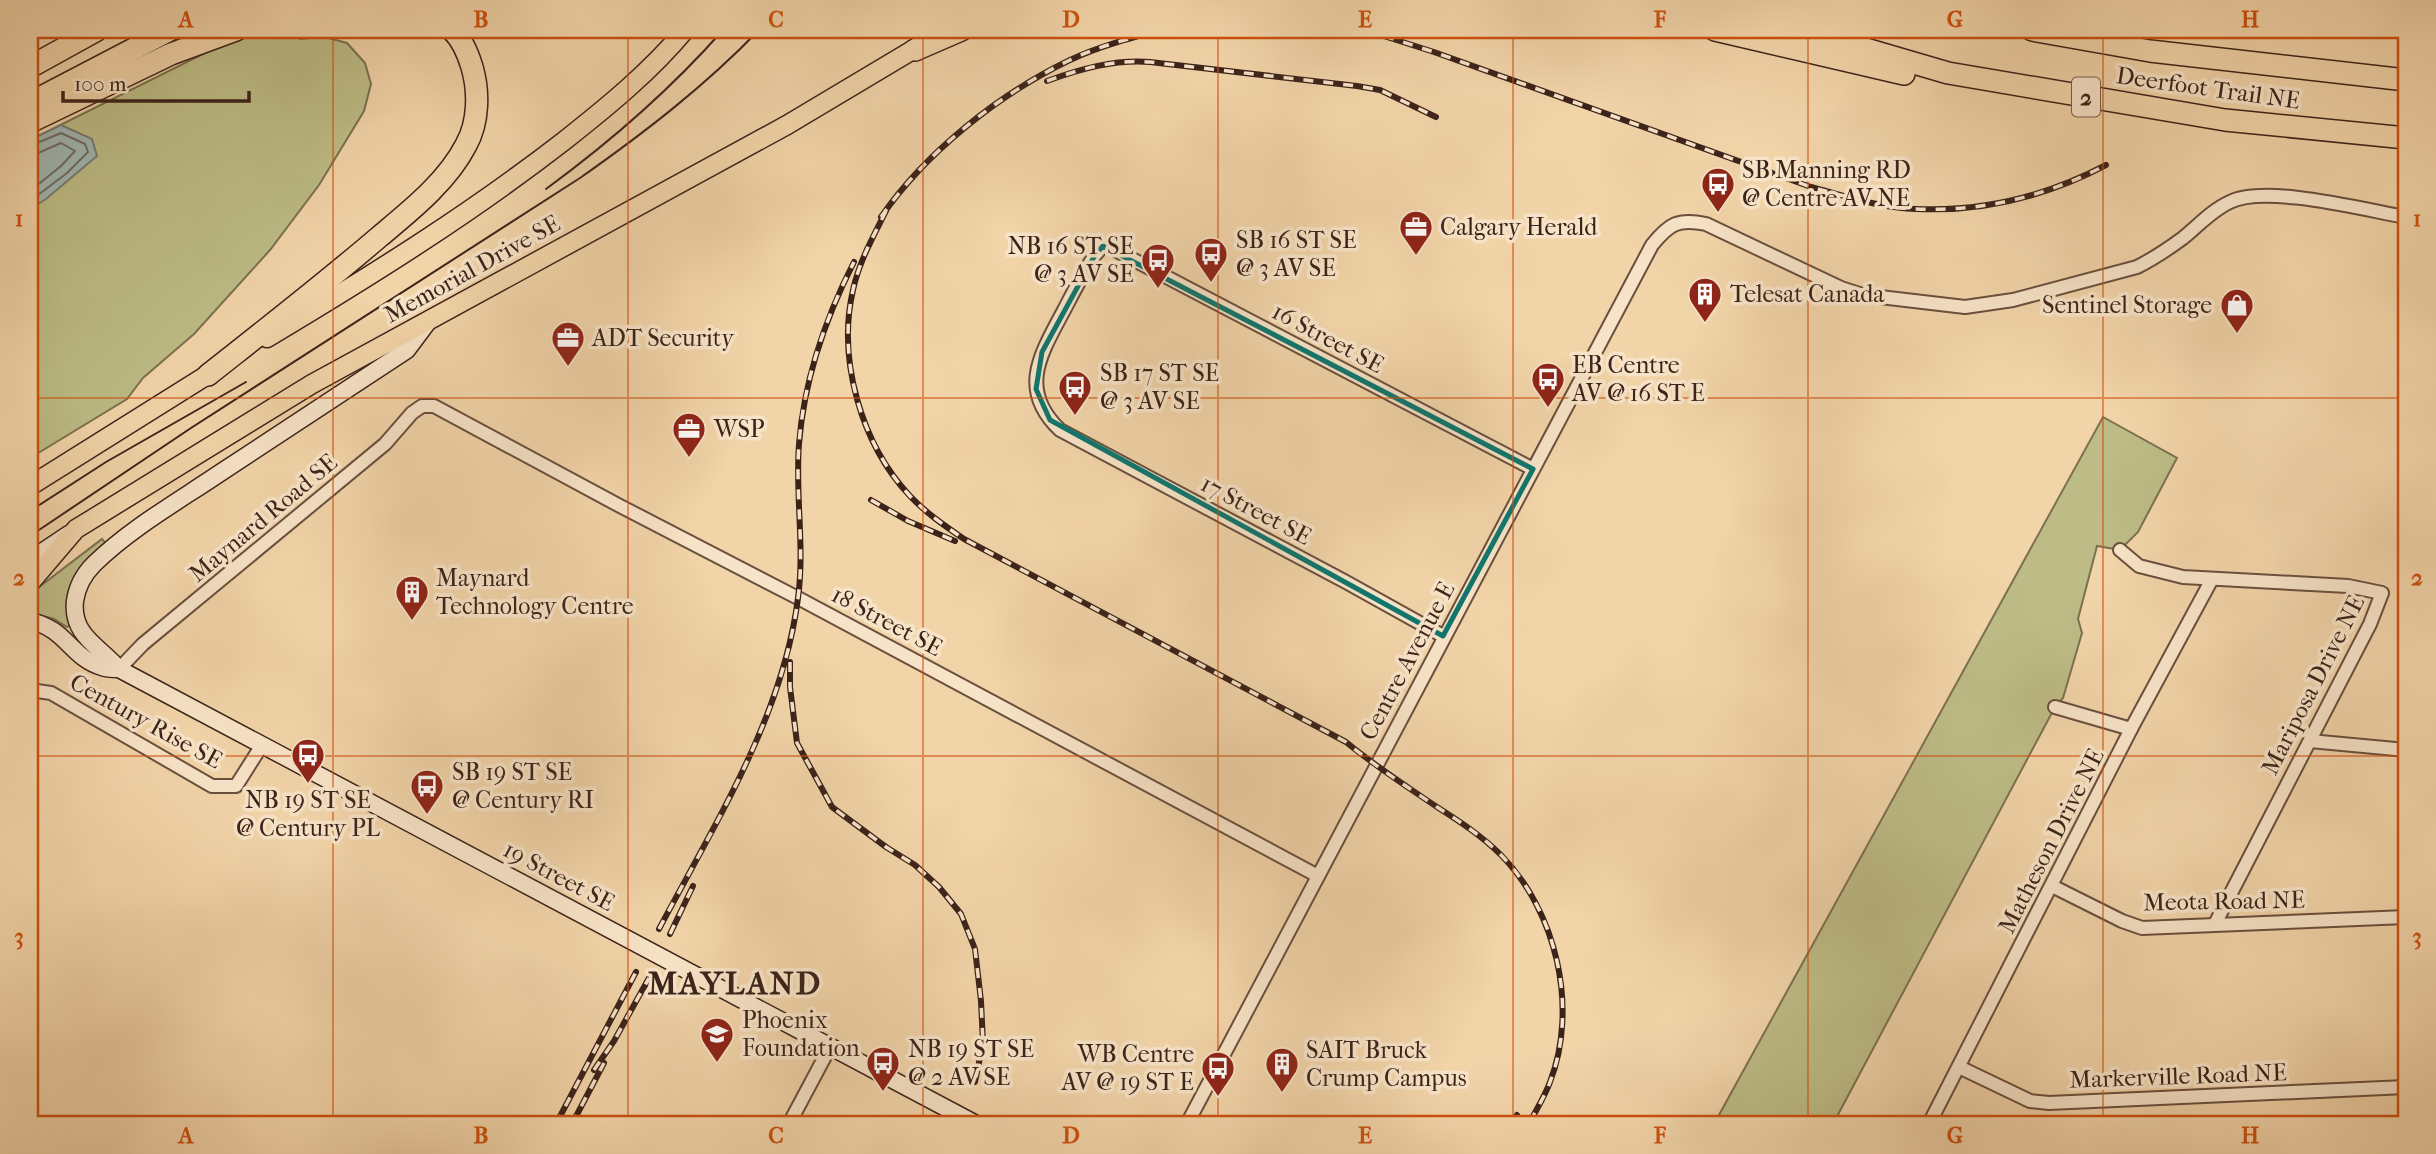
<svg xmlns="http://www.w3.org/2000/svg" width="2436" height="1154" font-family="'IM FELL French Canon',serif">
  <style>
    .green { fill: #bdbc86; stroke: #7c7050; stroke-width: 2 }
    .water { fill: #9fb6b2; stroke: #777b75; stroke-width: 2 }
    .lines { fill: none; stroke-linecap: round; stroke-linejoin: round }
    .shore { stroke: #6e6c66; stroke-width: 2 }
    .street-casing { stroke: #6a4f3e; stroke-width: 16 }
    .secondary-casing { stroke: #3c231a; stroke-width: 19 }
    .primary-casing { stroke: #3c231a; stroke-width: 21 }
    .highway-casing { stroke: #3c231a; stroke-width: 24 }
    .street { stroke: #f7e3c7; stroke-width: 12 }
    .secondary { stroke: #f7e3c7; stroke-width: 16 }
    .primary { stroke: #f2d4a9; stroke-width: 18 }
    .highway { stroke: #f2d4a9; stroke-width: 21 }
    .tram { stroke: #3c231a; stroke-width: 2 }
    .rail-casing { stroke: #3c231a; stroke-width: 6 }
    .rail { stroke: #f7e3c7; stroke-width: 3.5; stroke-dasharray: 10; stroke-linecap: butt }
    .marked { fill: none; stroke: #0f766e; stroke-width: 5; stroke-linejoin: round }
    .grid { fill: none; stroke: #ce510e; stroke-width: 2; stroke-opacity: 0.55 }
    .labels { text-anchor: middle; stroke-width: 7; stroke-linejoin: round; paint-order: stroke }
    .shield { fill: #f7e3c7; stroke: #745d4e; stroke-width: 2 }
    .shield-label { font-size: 23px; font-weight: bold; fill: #3c231a }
    .street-label { font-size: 24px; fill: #3c231a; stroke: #f7e3c7 }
    .poi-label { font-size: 24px; fill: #3c231a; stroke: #f7e3c7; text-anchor: start }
    .district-label { font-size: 32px; font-weight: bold; letter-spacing: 2px; fill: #3c231a; stroke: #f7e3c7 }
    .neatline { fill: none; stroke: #ce510e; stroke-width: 2.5 }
    .grid-label { font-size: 23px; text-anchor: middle; font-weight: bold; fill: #ce510e }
  </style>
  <rect width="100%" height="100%" fill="#f2d4a9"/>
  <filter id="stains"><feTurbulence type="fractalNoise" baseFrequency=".00286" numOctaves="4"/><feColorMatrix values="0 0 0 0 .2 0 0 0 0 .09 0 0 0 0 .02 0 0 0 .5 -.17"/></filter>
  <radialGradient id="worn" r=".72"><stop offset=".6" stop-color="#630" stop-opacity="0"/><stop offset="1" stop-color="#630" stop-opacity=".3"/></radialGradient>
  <g class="green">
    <path d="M268 30H299L300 39 325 37 347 43 365 63 371 84 364 111 319 185 270 250 194 334 143 378 127 399 30 458V140L223 44Z"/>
    <path d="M2103 417 2177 458 2138 532 2120 550 2097 546 2078 619 2082 633 2063 698 2055 707 1833 1124H1714Z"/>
    <path d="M102 539 107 545 93 556 71 625 67 627 54 619 30 613V594Z"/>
  </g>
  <path class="water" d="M61 125 92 139 97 156 46 199 30 209V140Z"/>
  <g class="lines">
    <g class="shore">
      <path d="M30 146 61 133 85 144 88 152 67 173 30 201"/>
      <path d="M30 154 38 153 61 143 75 151 61 166 30 191"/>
    </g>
    <defs>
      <g id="street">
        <path d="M2120 550 2139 566 2183 577 2348 586 2382 593 2370 624 2215 924"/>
        <path d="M1443 636 1346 582 1060 430C1018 390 1040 355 1063 312 1073 293 1083 273 1095 255L1103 246 1115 250 1533 469"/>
        <path d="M119 669 143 644 385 444 412 413 422 406H434L620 506 798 598 1318 876"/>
        <path d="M30 690 51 693 212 786H236L262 745"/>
        <path d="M2055 707 2131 729"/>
        <path d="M2310 741 2406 750"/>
        <path d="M2052 886 2122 921 2142 928 2406 917"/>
        <path d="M1959 1067 2030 1101 2049 1103 2406 1087"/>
        <path d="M789 1124 830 1047"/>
        <path d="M1187 1124 1652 245C1669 224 1678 218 1706 224L1841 288 1863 295 1965 307 2013 300 2137 267C2153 259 2168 249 2183 238 2198 226 2212 210 2230 202 2265 184 2365 210 2406 217"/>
        <path d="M1929 1124 2131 729 2212 579"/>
      </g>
      <g id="secondary">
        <path d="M30 560 69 534"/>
        <path d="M30 621C66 628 71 658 102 667 107 669 114 669 119 669L976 1124"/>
        <path d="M119 669C101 647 71 636 75 601 77 587 84 574 94 564 131 528 177 502 220 473 282 432 345 391 407 350L428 322"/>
      </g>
      <g id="primary">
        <path d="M267 338C369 277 470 214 564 141 607 107 650 72 685 30"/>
        <path d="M30 486 220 367"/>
        <path d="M30 583 76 529 312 384 787 125 926 42"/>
      </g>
      <g id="highway">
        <path d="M1715 30 1904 74"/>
        <path d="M1801 30 1948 73 2225 120 2406 138"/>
        <path d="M2032 30 2150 51 2406 80"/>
        <path d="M915 50 961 30"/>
        <path d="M30 67 97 30"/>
        <path d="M30 103 170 30"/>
        <path d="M30 122 171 54 236 30"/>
        <path d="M208 375C265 330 323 285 379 237 410 211 447 182 466 145 479 122 479 91 472 67 468 54 462 39 452 30"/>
      </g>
    </defs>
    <use href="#street" class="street-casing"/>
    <use href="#secondary" class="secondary-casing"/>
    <use href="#primary" class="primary-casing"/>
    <use href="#highway" class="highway-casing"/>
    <use href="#street" class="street"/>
    <use href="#secondary" class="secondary"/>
    <use href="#primary" class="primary"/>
    <use href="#highway" class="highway"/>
    <g class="tram">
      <path d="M546 189C610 142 671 89 723 30"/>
      <path d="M30 511 106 462 246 382"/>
      <path d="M30 536 191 428 580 178C644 133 705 86 759 30"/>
    </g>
    <defs>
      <g id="rail">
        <path d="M1365 30 1434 52 1811 187C1845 196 1881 208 1916 209 1983 212 2047 196 2106 165"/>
        <path d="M1047 81C1080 69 1115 59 1150 62L1357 86 1380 90 1436 117"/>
        <path d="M886 211C873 237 859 262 853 290 837 359 861 444 910 496 926 513 945 526 964 539L1346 742C1375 766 1406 786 1437 807 1459 821 1482 836 1501 855 1556 911 1579 1007 1550 1082 1545 1096 1536 1110 1529 1124"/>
        <path d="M881 217C926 152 999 94 1070 60 1099 46 1131 38 1162 30"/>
        <path d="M871 500 908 521 955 541"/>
        <path d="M790 662V687L797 743 832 807 886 847 915 865 939 887 961 914 975 949 981 1001 983 1043 975 1082"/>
        <path d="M659 929C714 825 783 717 798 598 805 547 795 495 799 444 804 380 825 319 854 262"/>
        <path d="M670 934 693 886"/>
        <path d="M594 1070 614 1041 649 978"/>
        <path d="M556 1124 636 972"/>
        <path d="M572 1124 604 1063"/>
        <path d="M1510 1124 1517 1115"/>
      </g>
    </defs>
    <use href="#rail" class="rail-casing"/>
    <use href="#rail" class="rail"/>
  </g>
  <path class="marked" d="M1103 246 1533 469 1443 636 1050 420 1036 389 1042 352 1095 255Z"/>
  <path class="grid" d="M333 30V1124M628 30V1124M923 30V1124M1218 30V1124M1513 30V1124M1808 30V1124M2103 30V1124M30 398H2406M30 756H2406"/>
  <defs>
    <symbol id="bus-pin" viewBox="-11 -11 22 30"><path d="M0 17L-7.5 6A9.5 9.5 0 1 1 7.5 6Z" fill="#8f2418" stroke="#f7e3c7"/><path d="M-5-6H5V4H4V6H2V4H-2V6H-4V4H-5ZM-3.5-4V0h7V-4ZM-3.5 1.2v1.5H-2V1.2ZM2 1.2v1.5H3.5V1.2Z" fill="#fff"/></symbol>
    <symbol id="office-pin" viewBox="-11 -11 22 30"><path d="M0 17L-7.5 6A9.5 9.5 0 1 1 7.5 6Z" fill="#8f2418" stroke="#f7e3c7"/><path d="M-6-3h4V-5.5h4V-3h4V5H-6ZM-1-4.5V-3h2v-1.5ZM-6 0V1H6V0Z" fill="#fff"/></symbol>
    <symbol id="building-pin" viewBox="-11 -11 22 30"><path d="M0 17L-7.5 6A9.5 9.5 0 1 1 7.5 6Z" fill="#8f2418" stroke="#f7e3c7"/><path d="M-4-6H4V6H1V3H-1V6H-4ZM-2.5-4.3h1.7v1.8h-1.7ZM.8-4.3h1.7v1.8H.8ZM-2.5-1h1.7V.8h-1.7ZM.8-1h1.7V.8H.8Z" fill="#fff"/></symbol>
    <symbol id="shop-pin" viewBox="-11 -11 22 30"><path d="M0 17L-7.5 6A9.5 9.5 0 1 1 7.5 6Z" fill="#8f2418" stroke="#f7e3c7"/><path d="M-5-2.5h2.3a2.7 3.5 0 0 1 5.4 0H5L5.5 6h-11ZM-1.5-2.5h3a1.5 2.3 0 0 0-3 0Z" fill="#fff"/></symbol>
    <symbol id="school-pin" viewBox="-11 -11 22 30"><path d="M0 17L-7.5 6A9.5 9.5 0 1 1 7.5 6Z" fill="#8f2418" stroke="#f7e3c7"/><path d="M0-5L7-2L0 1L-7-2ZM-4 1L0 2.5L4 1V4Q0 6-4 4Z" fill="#fff"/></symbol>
  </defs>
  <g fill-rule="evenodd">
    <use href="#bus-pin" x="1699" y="165" width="38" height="52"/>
    <use href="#office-pin" x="1397" y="208" width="38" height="52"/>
    <use href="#bus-pin" x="1192" y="235" width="38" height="52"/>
    <use href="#bus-pin" x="1139" y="241" width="38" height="52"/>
    <use href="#building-pin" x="1686" y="275" width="38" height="52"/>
    <use href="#shop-pin" x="2218" y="286" width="38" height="52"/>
    <use href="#office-pin" x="549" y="319" width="38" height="52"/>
    <use href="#bus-pin" x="1529" y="360" width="38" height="52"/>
    <use href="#bus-pin" x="1056" y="368" width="38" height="52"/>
    <use href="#office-pin" x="670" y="410" width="38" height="52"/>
    <use href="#building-pin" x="393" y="573" width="38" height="52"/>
    <use href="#bus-pin" x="289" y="736" width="38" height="52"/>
    <use href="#bus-pin" x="408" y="767" width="38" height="52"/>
    <use href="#school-pin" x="698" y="1015" width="38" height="52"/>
    <use href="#bus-pin" x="864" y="1044" width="38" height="52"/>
    <use href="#building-pin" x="1263" y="1045" width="38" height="52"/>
    <use href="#bus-pin" x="1199" y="1049" width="38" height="52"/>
  </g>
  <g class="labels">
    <rect class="shield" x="2072" y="77.5" width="28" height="39" rx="5"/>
    <g class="shield-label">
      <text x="2086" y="105">2</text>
    </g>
    <g class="street-label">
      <text transform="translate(2208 88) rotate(8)" y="8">Deerfoot Trail NE</text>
      <text transform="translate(472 269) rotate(-29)" y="8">Memorial Drive SE</text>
      <text transform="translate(1328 338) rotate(28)" y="8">16 Street SE</text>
      <text transform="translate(1256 510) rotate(28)" y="8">17 Street SE</text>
      <text transform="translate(263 518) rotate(-40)" y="8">Maynard Road SE</text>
      <text transform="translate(887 621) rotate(28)" y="8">18 Street SE</text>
      <text transform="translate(1407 661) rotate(-62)" y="8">Centre Avenue E</text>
      <text transform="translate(2313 685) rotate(-63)" y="8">Mariposa Drive NE</text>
      <text transform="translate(146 721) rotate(29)" y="8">Century Rise SE</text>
      <text transform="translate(2051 841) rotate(-63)" y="8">Matheson Drive NE</text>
      <text transform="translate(559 876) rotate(28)" y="8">19 Street SE</text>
      <text transform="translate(2224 901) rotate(-1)" y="8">Meota Road NE</text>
      <text transform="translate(2178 1076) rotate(-2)" y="8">Markerville Road NE</text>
    </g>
    <g class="poi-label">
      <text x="1742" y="178">SB Manning RD<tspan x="1742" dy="28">@ Centre AV NE</tspan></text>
      <text x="1440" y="235">Calgary Herald</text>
      <text x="1236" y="248">SB 16 ST SE<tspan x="1236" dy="28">@ 3 AV SE</tspan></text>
      <text x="1134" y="254" text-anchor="end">NB 16 ST SE<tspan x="1134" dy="28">@ 3 AV SE</tspan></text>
      <text x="1730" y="302">Telesat Canada</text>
      <text x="2212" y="313" text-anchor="end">Sentinel Storage</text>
      <text x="592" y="346">ADT Security</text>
      <text x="1572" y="373">EB Centre<tspan x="1572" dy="28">AV @ 16 ST E</tspan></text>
      <text x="1100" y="381">SB 17 ST SE<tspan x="1100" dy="28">@ 3 AV SE</tspan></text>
      <text x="714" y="437">WSP</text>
      <text x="436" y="586">Maynard<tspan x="436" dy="28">Technology Centre</tspan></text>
      <text x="452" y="780">SB 19 ST SE<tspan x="452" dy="28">@ Century RI</tspan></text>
      <text x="308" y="808" text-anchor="middle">NB 19 ST SE<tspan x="308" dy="28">@ Century PL</tspan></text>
      <text x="742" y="1028">Phoenix<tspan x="742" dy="28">Foundation</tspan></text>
      <text x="908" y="1057">NB 19 ST SE<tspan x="908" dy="28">@ 2 AV SE</tspan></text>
      <text x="1306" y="1058">SAIT Bruck<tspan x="1306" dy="28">Crump Campus</tspan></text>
      <text x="1194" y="1062" text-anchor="end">WB Centre<tspan x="1194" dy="28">AV @ 19 ST E</tspan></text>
    </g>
    <g class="district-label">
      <text x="735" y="994">MAYLAND</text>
    </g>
  </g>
  <rect width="2436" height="1154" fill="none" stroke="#f2d4a9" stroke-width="77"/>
  <path d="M63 91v10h186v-10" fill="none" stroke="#3c231a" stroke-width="3.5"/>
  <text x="74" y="91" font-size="21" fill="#3c231a" stroke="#f7e3c7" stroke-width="5" paint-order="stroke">100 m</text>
  <rect x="38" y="38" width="2360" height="1078" class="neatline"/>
  <g class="grid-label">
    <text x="186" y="27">A</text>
    <text x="481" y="27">B</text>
    <text x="776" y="27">C</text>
    <text x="1071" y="27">D</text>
    <text x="1365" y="27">E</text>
    <text x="1660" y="27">F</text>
    <text x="1955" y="27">G</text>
    <text x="2250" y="27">H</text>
    <text x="19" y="226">1</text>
    <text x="2417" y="226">1</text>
    <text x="19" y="585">2</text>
    <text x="2417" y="585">2</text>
    <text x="19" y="944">3</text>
    <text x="2417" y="944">3</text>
    <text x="186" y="1143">A</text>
    <text x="481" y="1143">B</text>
    <text x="776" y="1143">C</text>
    <text x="1071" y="1143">D</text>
    <text x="1365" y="1143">E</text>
    <text x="1660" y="1143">F</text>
    <text x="1955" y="1143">G</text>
    <text x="2250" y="1143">H</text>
  </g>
  <rect width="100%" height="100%" filter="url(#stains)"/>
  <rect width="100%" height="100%" fill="url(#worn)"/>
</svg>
